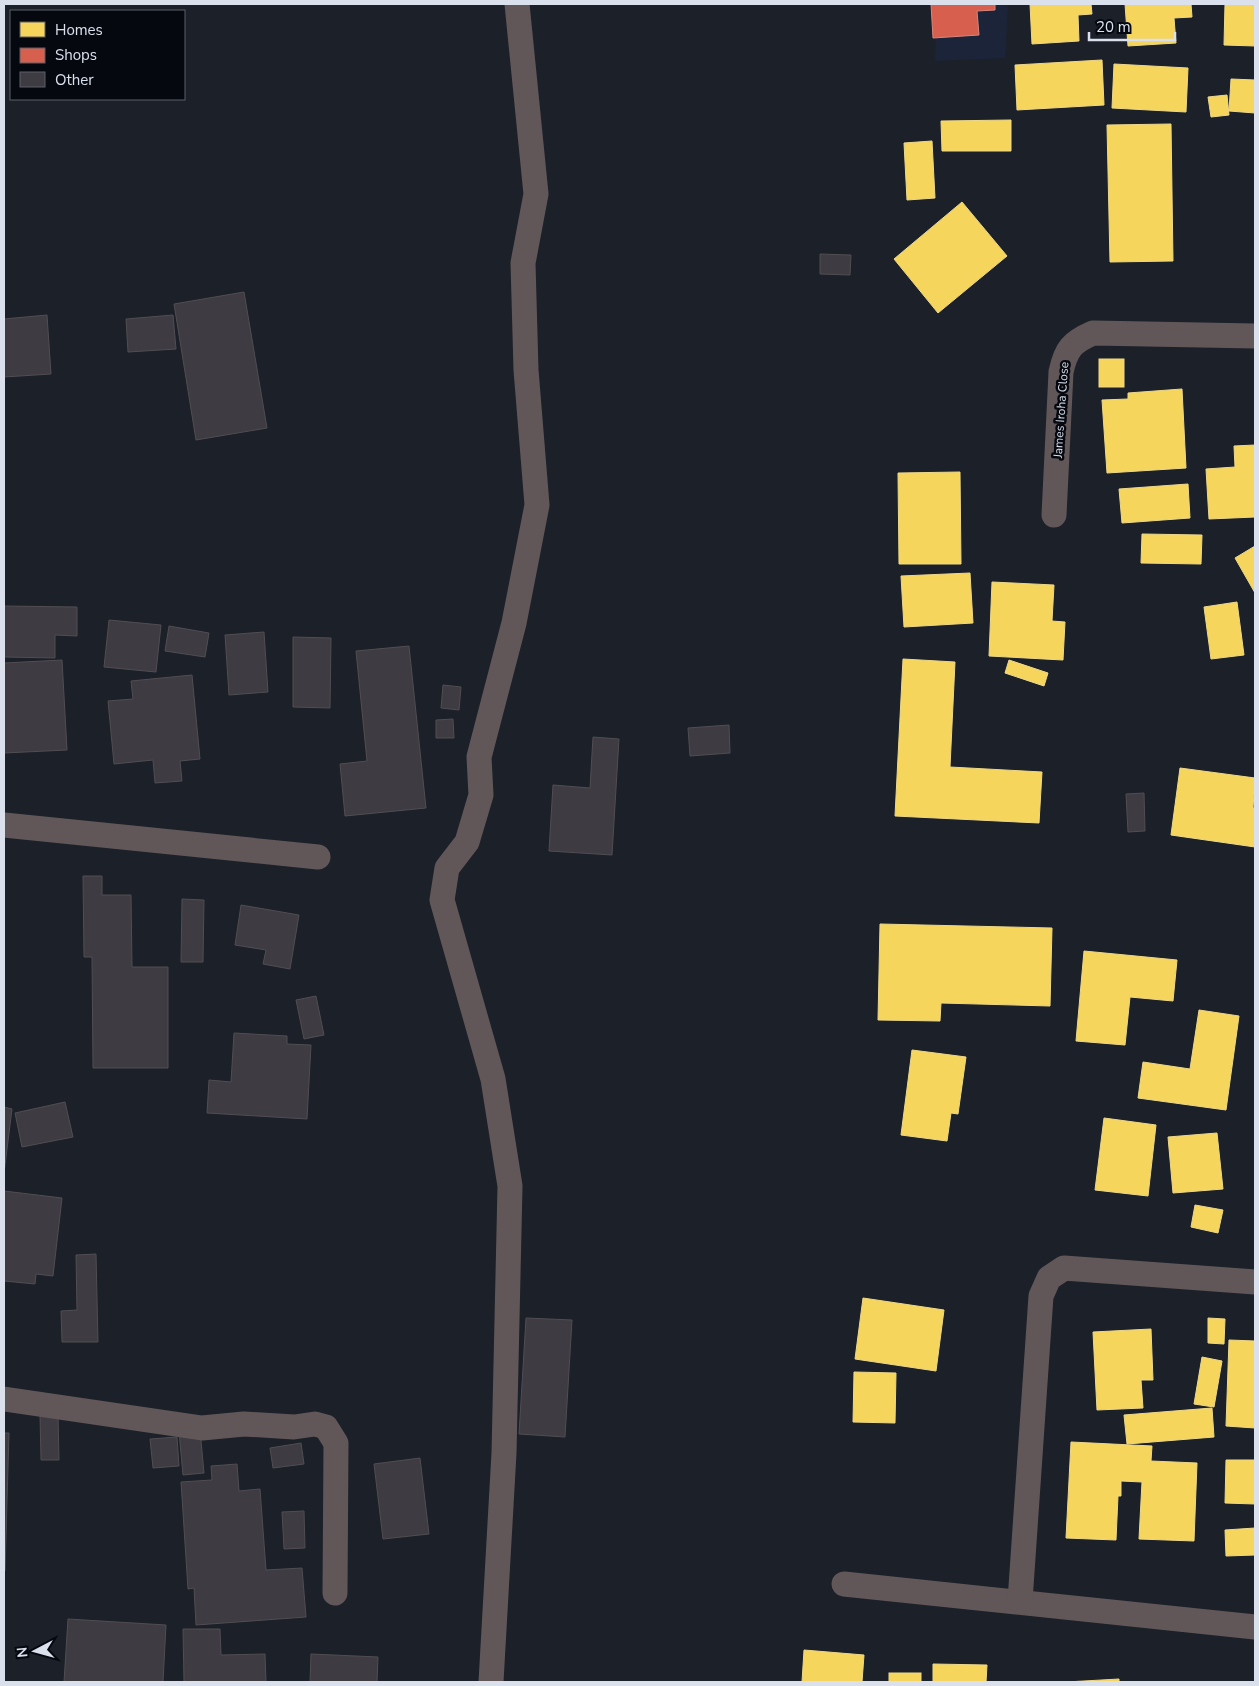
<svg xmlns="http://www.w3.org/2000/svg" width="1259" height="1686" font-family="'Nunito Sans',sans-serif">
  <style>
    .built { fill: #1c2439 }
    .homes { fill: #f6d55c; stroke: #eed888 }
    .shops { fill: #d6604d; stroke: #d8867d }
    .building { fill: #3e3c42; stroke: #504d53 }
    .lines { fill: none; stroke-linecap: round; stroke-linejoin: round }
    .street { stroke: #615758; stroke-width: 25 }
    .labels { text-anchor: middle; stroke-width: 5; stroke-linejoin: round; paint-order: stroke }
    .street-label { font-size: 12px; fill: #dbe0ed; stroke: #05080f }
  </style>
  <rect width="100%" height="100%" fill="#1c2029"/>
  <path class="built" d="M937 4H1008L1005 58 935 61Z"/>
  <g class="homes">
    <path d="M1030 4H1091L1092 14 1078 15 1079 41 1032 44Z"/>
    <path d="M1125 4H1191L1192 17 1174 18 1176 43 1128 46Z"/>
    <path d="M1225 4H1255V46L1224 45Z"/>
    <path d="M1102 60 1104 105 1017 110 1015 65Z"/>
    <path d="M1114 64 1188 68 1186 112 1112 108Z"/>
    <path d="M1231 79 1255 80V113L1229 111Z"/>
    <path d="M1227 95 1229 115 1211 117 1208 97Z"/>
    <path d="M1011 120V151H942L941 121Z"/>
    <path d="M1171 124 1173 261 1110 262 1107 125Z"/>
    <path d="M932 141 935 198 907 200 904 143Z"/>
    <path d="M962 202 1007 256 938 313 894 259Z"/>
    <rect x="1099" y="359" width="25" height="28"/>
    <path d="M1182 389 1186 468 1107 473 1102 400 1128 399V393Z"/>
    <path d="M1255 445V517L1209 519 1206 469 1235 467 1234 446Z"/>
    <path d="M960 472 961 564H899L898 473Z"/>
    <path d="M1188 484 1190 518 1122 523 1119 489Z"/>
    <path d="M1142 534 1202 535 1201 564 1141 563Z"/>
    <path d="M1255 546V593L1235 558Z"/>
    <path d="M970 573 973 623 904 627 901 576Z"/>
    <path d="M992 582 1054 585 1052 621 1065 622 1063 660 989 656Z"/>
    <path d="M1237 602 1244 655 1211 659 1204 607Z"/>
    <path d="M903 659 955 662 950 767 1042 772 1039 823 895 816Z"/>
    <path d="M1009 660 1048 673 1044 686 1005 673Z"/>
    <path d="M1180 768 1255 778 1253 808H1255V847L1171 835Z"/>
    <path d="M880 924 1052 928 1050 1006 941 1003 940 1021 878 1020Z"/>
    <path d="M1084 951 1177 960 1173 1001 1130 997 1125 1045 1076 1041Z"/>
    <path d="M1199 1010 1239 1016 1226 1110 1138 1098 1143 1062 1190 1069Z"/>
    <path d="M912 1050 966 1057 958 1114 951 1113 947 1141 901 1135Z"/>
    <path d="M1104 1118 1156 1125 1148 1196 1095 1190Z"/>
    <path d="M1217 1133 1223 1189 1173 1193 1168 1137Z"/>
    <path d="M1195 1205 1223 1210 1218 1233 1191 1227Z"/>
    <path d="M863 1298 944 1310 936 1371 855 1359Z"/>
    <path d="M1208 1318 1225 1319 1224 1344 1208 1343Z"/>
    <path d="M1151 1329 1153 1380H1141L1143 1408 1097 1410 1093 1332Z"/>
    <path d="M1229 1340 1255 1341V1428L1226 1426Z"/>
    <path d="M1202 1357 1222 1361 1214 1407 1194 1404Z"/>
    <path d="M854 1372 896 1373 895 1423 853 1422Z"/>
    <path d="M1212 1408 1214 1437 1127 1444 1124 1415Z"/>
    <path d="M1071 1442 1152 1446 1151 1461 1197 1463 1194 1541 1139 1539 1142 1482 1121 1481V1496H1118L1116 1540 1066 1538Z"/>
    <path d="M1226 1460H1255V1504L1225 1503Z"/>
    <path d="M1255 1528V1555L1226 1556 1225 1530Z"/>
    <path d="M804 1650 864 1655 862 1682H802Z"/>
    <path d="M933 1664 987 1665 986 1682H933Z"/>
    <rect x="889" y="1673" width="32" height="9"/>
    <path d="M1119 1679V1682H1066Z"/>
  </g>
  <path class="shops" d="M931 4H995V10L977 11 979 35 933 38Z"/>
  <g class="building">
    <path d="M820 254 851 255 850 275 820 274Z"/>
    <path d="M244 292 267 428 196 440 174 304Z"/>
    <path d="M47 315 51 374 4 377V319Z"/>
    <path d="M173 315 176 349 128 352 126 319Z"/>
    <path d="M4 606 77 607V636L55 635V658L4 657Z"/>
    <path d="M109 620 161 625 156 672 104 667Z"/>
    <path d="M169 626 209 633 205 657 165 651Z"/>
    <path d="M264 632 268 692 229 695 225 635Z"/>
    <path d="M293 637 331 638 330 708 293 707Z"/>
    <path d="M409 646 426 808 345 816 340 764 367 761 356 651Z"/>
    <path d="M62 660 67 750 4 753V663Z"/>
    <path d="M192 675 200 759 180 761 182 781 155 783 153 760 114 764 108 701 133 699 131 681Z"/>
    <path d="M443 685 461 687 459 710 441 708Z"/>
    <path d="M453 719 454 738H436V720Z"/>
    <path d="M729 725 730 753 690 756 688 728Z"/>
    <path d="M593 737 619 739 612 855 549 851 553 785 590 788Z"/>
    <path d="M1144 793 1145 831 1128 832 1126 794Z"/>
    <path d="M83 876H102V895H131L132 967H168V1068H93L92 957H84Z"/>
    <path d="M182 899 204 900 203 962H181Z"/>
    <path d="M241 905 299 915 290 969 263 964 266 950 235 945Z"/>
    <path d="M316 996 324 1035 304 1039 296 1000Z"/>
    <path d="M234 1033 287 1036V1044L311 1045 307 1119 207 1113 209 1080 231 1082Z"/>
    <path d="M65 1102 73 1137 22 1147 15 1113Z"/>
    <path d="M4 1107 12 1109 4 1173Z"/>
    <path d="M4 1191 62 1198 53 1276 36 1274 35 1284 4 1281Z"/>
    <path d="M96 1254 98 1342H62L61 1311 77 1310 76 1255Z"/>
    <path d="M526 1318 572 1320 565 1437 519 1434Z"/>
    <path d="M40 1415H58L59 1460H41Z"/>
    <path d="M200 1430 204 1473 183 1475 179 1432Z"/>
    <path d="M4 1433H9L5 1571H4Z"/>
    <path d="M177 1437 179 1466 153 1468 150 1439Z"/>
    <path d="M301 1443 304 1464 273 1468 270 1448Z"/>
    <path d="M420 1458 429 1534 383 1539 374 1464Z"/>
    <path d="M237 1464 239 1491 260 1489 266 1570 302 1568 306 1617 196 1625 194 1588 188 1589 181 1482 212 1480 211 1466Z"/>
    <path d="M304 1511 305 1548 284 1549 282 1512Z"/>
    <path d="M68 1619 166 1625 163 1682H64Z"/>
    <path d="M183 1629H220L221 1655 265 1654 266 1682H184Z"/>
    <path d="M311 1654 378 1657 377 1682H310Z"/>
  </g>
  <g class="lines">
    <g class="street">
      <path d="M1054 515 1061 372C1066 349 1072 342 1093 333L1255 336"/>
      <path d="M4 825 318 857"/>
      <path d="M4 1399 202 1428 244 1424 294 1427 315 1424 326 1427 336 1443 335 1593"/>
      <path d="M844 1584 1255 1627"/>
      <path d="M1020 1601 1041 1296 1049 1278 1064 1268 1255 1282"/>
      <path d="M491 1682 504 1453 510 1186 493 1079 442 900 447 868 467 842 481 795 479 757 514 623 537 505 526 370 523 263 536 194 517 4"/>
    </g>
  </g>
  <g class="labels">
    <g class="street-label">
      <text transform="translate(1061 410) rotate(-86)" y="4">James Iroha Close</text>
    </g>
  </g>
  <rect width="1259" height="1686" fill="none" stroke="#dbe0ed" stroke-width="10"/>
  <rect x="10" y="10" width="175" height="90" fill="#05080f" stroke="#5b5e68"/>
  <rect x="20" y="22" width="25" height="15" fill="#f6d55c" stroke="#5b5e68"/>
  <text x="55" y="35" font-size="15" fill="#dbe0ed">Homes</text>
  <rect x="20" y="48" width="25" height="15" fill="#d6604d" stroke="#5b5e68"/>
  <text x="55" y="60" font-size="15" fill="#dbe0ed">Shops</text>
  <rect x="20" y="72" width="25" height="15" fill="#3e3c42" stroke="#5b5e68"/>
  <text x="55" y="85" font-size="15" fill="#dbe0ed">Other</text>
  <g transform="translate(35 1651) rotate(264)" stroke="#05080f" stroke-width="4" paint-order="stroke">
  <path d="M0-4L9 19L0 12L-9 19Z" fill="#dbe0ed"/>
  <text y="-8" font-size="14" font-weight="bold" text-anchor="middle" fill="#dbe0ed">N</text>
  </g>
  <path d="M1089 32v8h86v-8" fill="none" stroke="#dbe0ed" stroke-width="2.5"/>
  <text x="1096" y="32" font-size="15" fill="#dbe0ed" stroke="#05080f" stroke-width="4" paint-order="stroke">20 m</text>
</svg>
